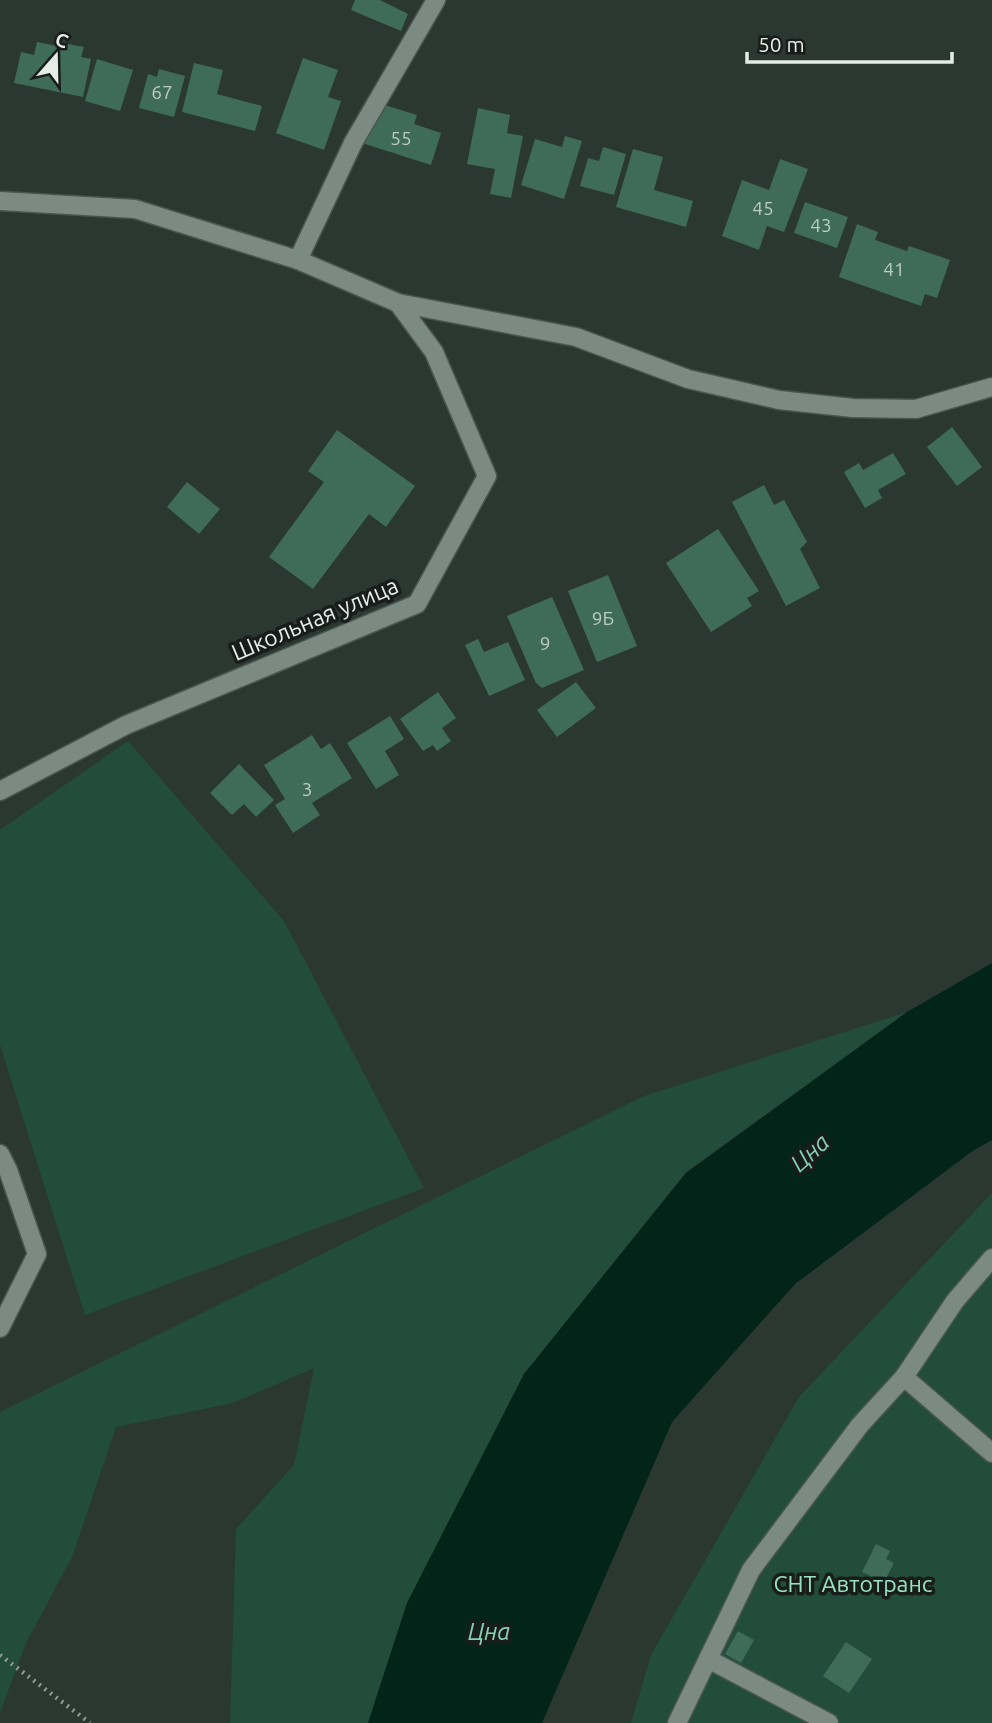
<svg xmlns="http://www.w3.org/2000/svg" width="992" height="1723" font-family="Ubuntu,sans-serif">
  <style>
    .green { fill: #224c3c }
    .water { fill: #022419 }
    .building { fill: #3f6b59 }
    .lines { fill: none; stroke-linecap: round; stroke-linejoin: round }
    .minor-casing { stroke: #4a5550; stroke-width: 21 }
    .path { stroke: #909a95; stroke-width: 4.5; stroke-dasharray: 2 5; stroke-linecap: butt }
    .minor { stroke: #7c8a84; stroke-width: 18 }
    .labels { text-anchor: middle; stroke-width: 7; stroke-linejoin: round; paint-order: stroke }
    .number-label { font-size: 19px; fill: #bcccc5 }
    .street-label { font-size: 23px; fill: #e5ede9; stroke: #181d1b }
    .park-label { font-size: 23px; fill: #96e2c2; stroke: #181d1b }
    .water-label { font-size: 24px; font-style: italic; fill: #85d1b2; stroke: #181d1b }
  </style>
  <rect width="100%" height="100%" fill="#2b3832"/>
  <g class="green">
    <path d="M128 741 284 921 424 1188 85 1315 0 1045V830Z"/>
    <path d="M907 1012 686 1172 524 1374 407 1603 368 1723H230L236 1529 294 1465 314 1368 233 1403 116 1427 72 1557 26 1643 0 1713V1412L644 1096Z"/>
    <path d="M992 1193V1723H631L651 1655 799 1397Z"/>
  </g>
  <path class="water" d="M992 963V1140L974 1150 795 1284 672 1422 542 1723H368L407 1603 524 1374 686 1173 907 1012Z"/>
  <g class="building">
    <path d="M355 0H380L408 14 401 31 351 10Z"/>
    <path d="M37 42 62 47 63 43 84 47 81 57 91 59 83 97 14 83 21 52 34 55Z"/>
    <path d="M303 58 338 70 328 97 341 101 324 150 276 133Z"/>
    <path d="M97 59 133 70 120 111 85 101Z"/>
    <path d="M194 63 223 70 217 94 262 106 255 131 182 112Z"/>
    <path d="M159 69 185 76 174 117 139 108 148 74 157 77Z"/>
    <path d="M375 102 417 115 414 124 441 133 431 165 362 143Z"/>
    <path d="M478 108 510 115 507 133 523 136 511 198 490 194 495 169 467 164Z"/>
    <path d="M565 136 582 141 564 199 521 185 535 139 562 147Z"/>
    <path d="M603 147 626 154 614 195 580 186 588 158 599 161Z"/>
    <path d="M633 149 663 157 654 190 693 201 686 227 616 207Z"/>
    <path d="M780 159 808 169 784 232 767 226 759 250 722 236 742 180 769 190Z"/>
    <path d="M805 202 848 217 837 248 794 233Z"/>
    <path d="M857 224 878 232 875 240 907 251 909 246 950 260 937 298 925 294 921 306 839 277Z"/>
    <path d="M952 427 982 467 957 486 927 447Z"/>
    <path d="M337 430 415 486 386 527 369 514 313 589 269 557 324 482 308 471Z"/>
    <path d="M893 453 906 474 878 490 882 498 865 508 844 472 859 463 863 470Z"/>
    <path d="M187 482 220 509 199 534 167 507Z"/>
    <path d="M764 485 774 505 784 500 807 542 800 549 820 588 786 606 732 502Z"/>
    <path d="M718 529 759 591 747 598 752 606 711 632 666 563Z"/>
    <path d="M608 575 637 646 597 662 568 591Z"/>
    <path d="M552 597 584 670 542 688 536 683 507 616Z"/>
    <path d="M478 639 484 652 508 642 525 680 489 696 465 645Z"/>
    <path d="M576 682 596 708 557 737 537 710Z"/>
    <path d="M438 692 456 718 442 728 451 741 437 751 433 745 423 751 400 719Z"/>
    <path d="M390 716 404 739 385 751 399 775 376 789 347 743Z"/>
    <path d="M312 735 321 749 330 743 352 778 312 803 320 815 293 833 275 805 285 799 264 765Z"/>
    <path d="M239 764 274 800 256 817 244 804 232 815 210 793Z"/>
    <path d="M876 1544 890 1551 886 1559 894 1563 884 1582 862 1572Z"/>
    <path d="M738 1631 754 1640 741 1663 725 1654Z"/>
    <path d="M846 1642 872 1659 849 1693 823 1676Z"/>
  </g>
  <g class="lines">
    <defs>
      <g id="minor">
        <path d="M0 201 135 209 298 260 398 303 576 337 688 379 779 400 853 408 916 409 992 387"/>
        <path d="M298 260 353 143 436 0"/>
        <path d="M0 791 126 725 417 604 487 476 434 352 398 303"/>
        <path d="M0 1154 8 1170 37 1254 0 1328"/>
        <path d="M904 1377 992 1453"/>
        <path d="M708 1659 829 1723"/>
        <path d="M677 1723 751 1570 860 1425 904 1377 955 1301 992 1258"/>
      </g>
    </defs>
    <use href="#minor" class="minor-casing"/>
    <path class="path" d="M0 1655 90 1723"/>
    <use href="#minor" class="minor"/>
  </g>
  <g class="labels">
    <g class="number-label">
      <text x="162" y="99">67</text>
      <text x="401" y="145">55</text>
      <text x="763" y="215">45</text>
      <text x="821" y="232">43</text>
      <text x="894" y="276">41</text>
      <text x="603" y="625">9Б</text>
      <text x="545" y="650">9</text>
      <text x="307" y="796">3</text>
    </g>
    <g class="street-label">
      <text transform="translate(315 619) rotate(-23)" y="8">Школьная улица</text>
    </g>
    <g class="park-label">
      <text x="853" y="1592">СНТ Автотранс</text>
    </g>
    <g class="water-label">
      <text transform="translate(810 1153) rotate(-42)" y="8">Цна</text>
      <text x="489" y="1640">Цна</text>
    </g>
  </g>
  <g transform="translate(56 56) rotate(20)" stroke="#181d1b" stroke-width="5" paint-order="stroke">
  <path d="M0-5L12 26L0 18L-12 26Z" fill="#e5ede9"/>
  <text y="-10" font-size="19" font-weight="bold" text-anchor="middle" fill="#e5ede9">С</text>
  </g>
  <path d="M747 52v10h205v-10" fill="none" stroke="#e5ede9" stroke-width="3.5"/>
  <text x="758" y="52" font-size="21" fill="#e5ede9" stroke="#181d1b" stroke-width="5" paint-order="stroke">50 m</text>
</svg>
